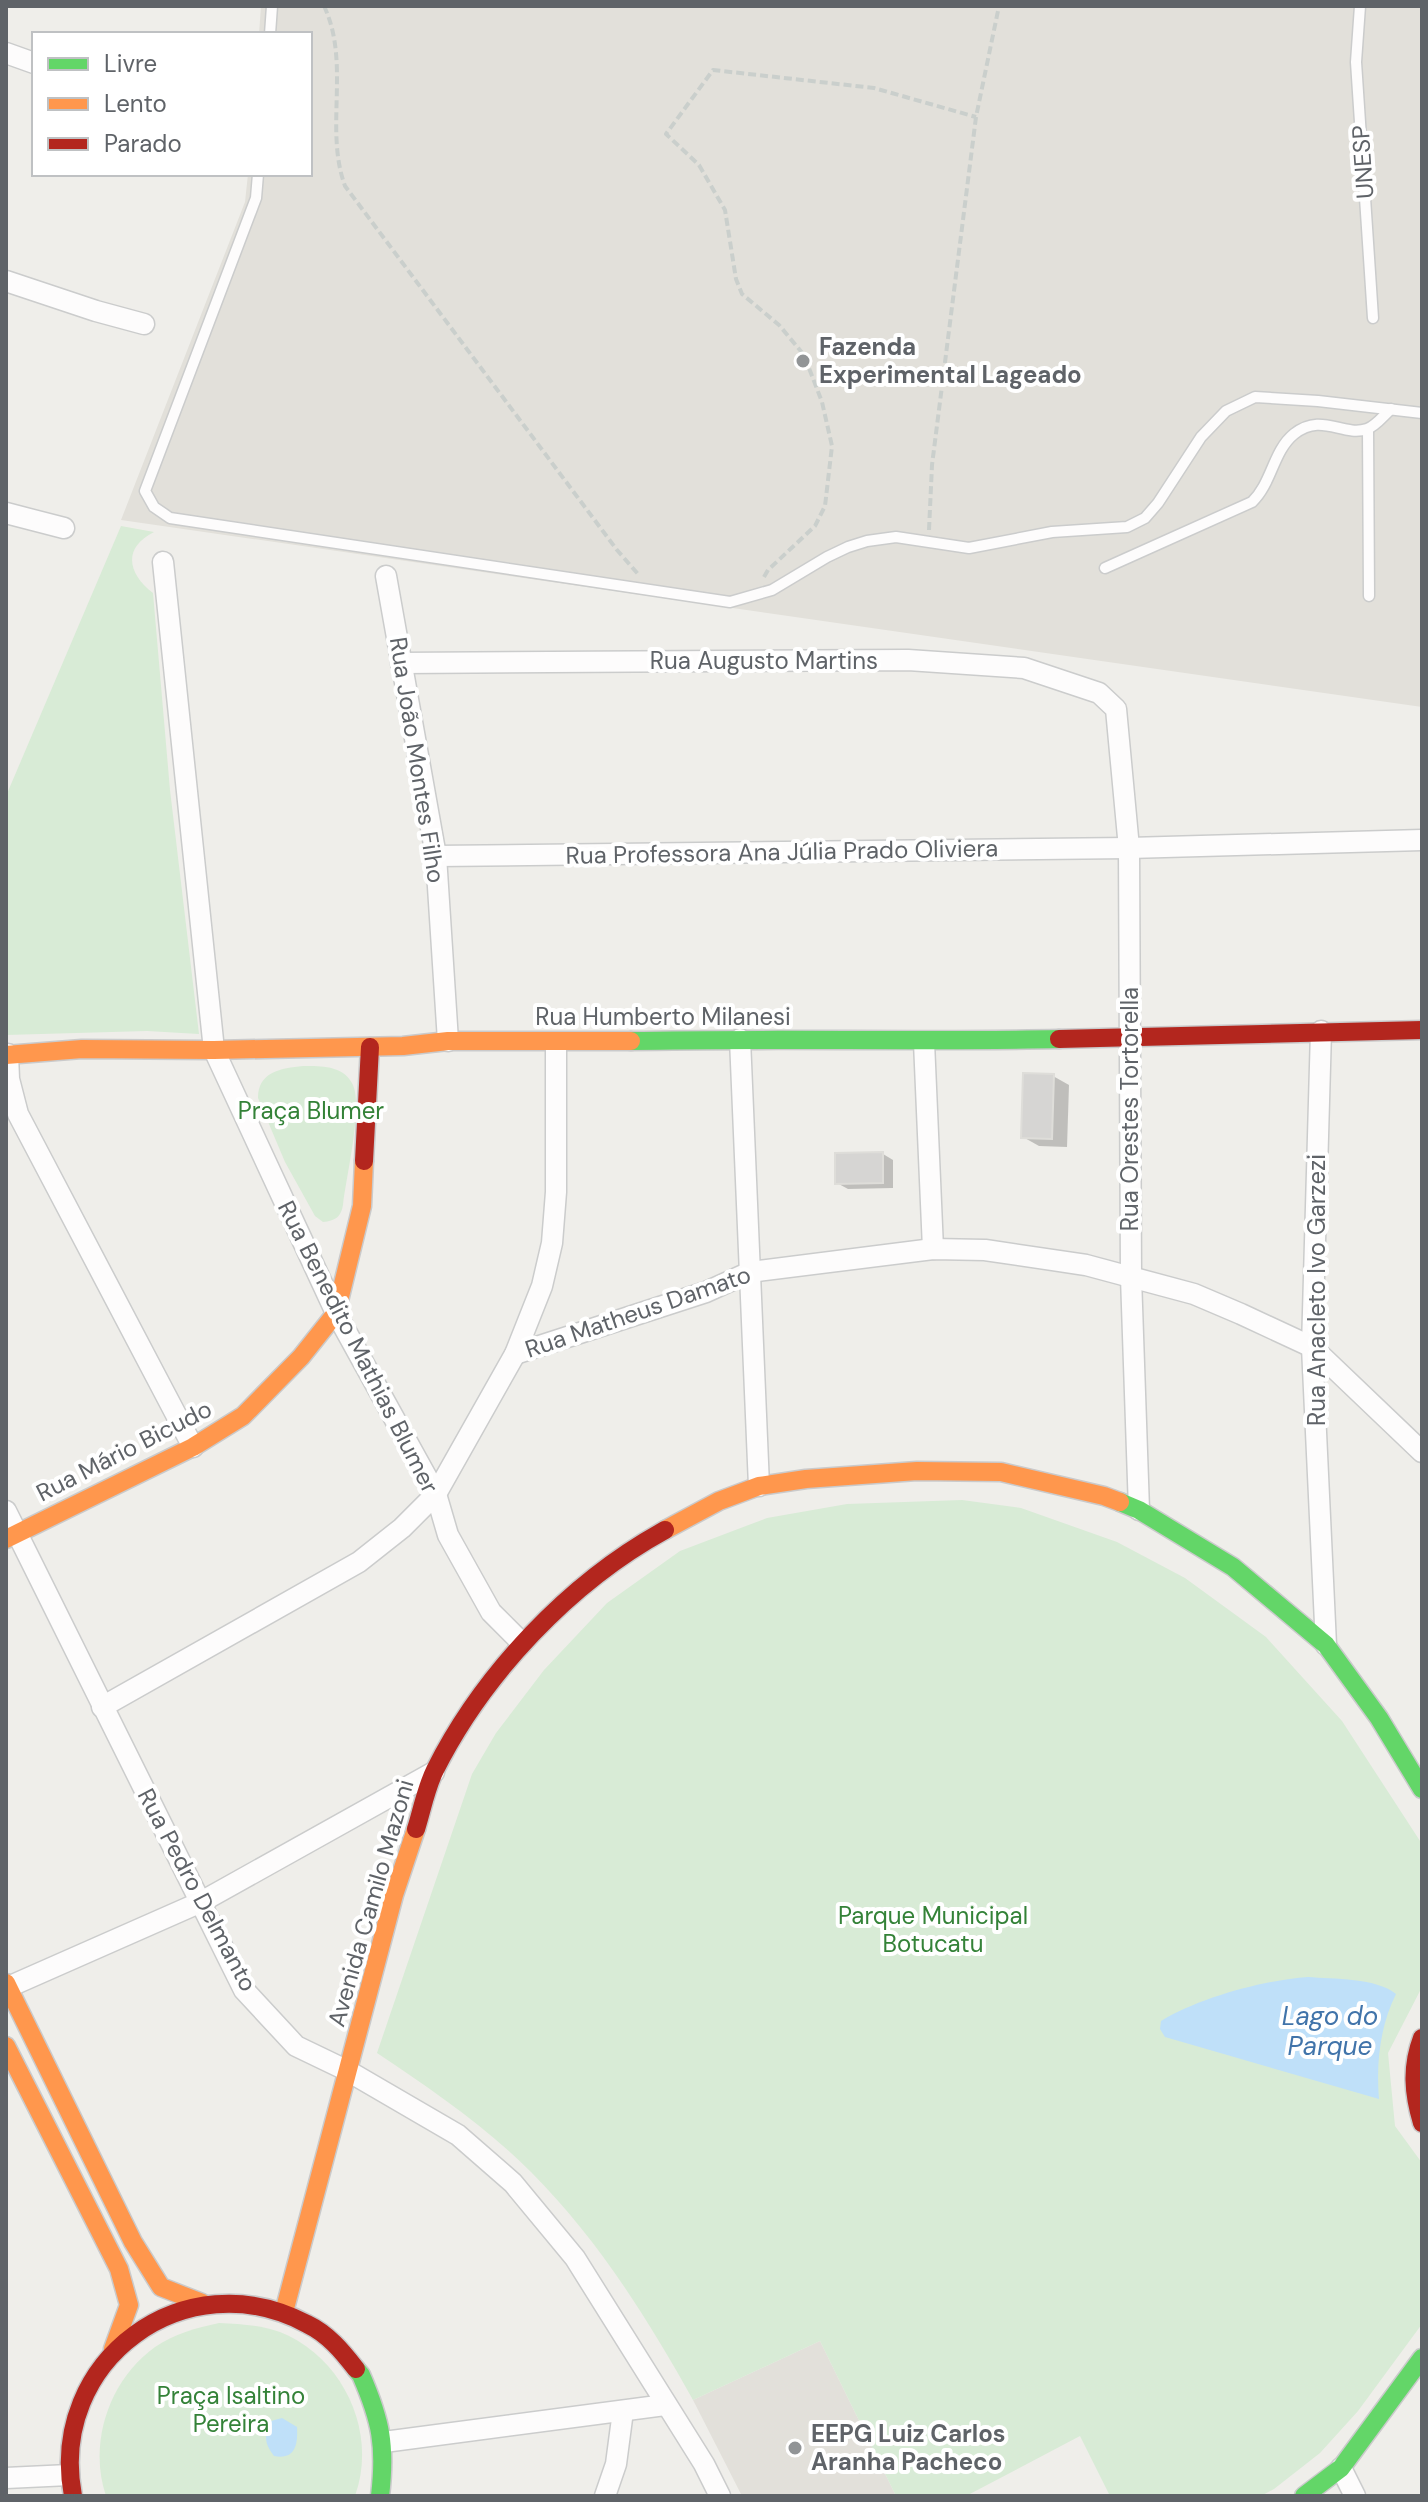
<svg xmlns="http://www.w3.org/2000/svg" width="1428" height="2502" font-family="'DM Sans',sans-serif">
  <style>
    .education { fill: #e2e0da }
    .green { fill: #d8ebd6 }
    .water { fill: #bfe0f9 }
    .shadow { fill: #0003 }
    .building { fill: #d6d5d3; stroke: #deddd9; stroke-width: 2 }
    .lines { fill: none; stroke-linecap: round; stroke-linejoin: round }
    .lane-casing { stroke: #cbcccc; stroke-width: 13 }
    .street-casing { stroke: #cbcccc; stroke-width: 23 }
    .fast-casing { stroke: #cacacb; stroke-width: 21 }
    .slow-casing { stroke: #cacacb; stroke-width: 21 }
    .jam-casing { stroke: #cacacb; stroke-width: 21 }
    .path { stroke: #cacfcc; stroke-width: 4; stroke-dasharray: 8 4; stroke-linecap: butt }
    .lane { stroke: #fdfcfc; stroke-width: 10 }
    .street { stroke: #fdfcfc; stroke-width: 20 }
    .fast { stroke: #63d668; stroke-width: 18 }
    .slow { stroke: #ff974d; stroke-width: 18 }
    .jam { stroke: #b3261e; stroke-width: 18 }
    .poi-dot { fill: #919496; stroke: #fff; stroke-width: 3 }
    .labels { text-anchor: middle; stroke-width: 8; stroke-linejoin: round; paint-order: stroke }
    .street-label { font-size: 24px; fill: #5f6368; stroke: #fff }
    .poi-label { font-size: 24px; font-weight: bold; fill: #5f6368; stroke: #fff; text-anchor: start }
    .park-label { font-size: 24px; fill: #348238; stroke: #fff }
    .water-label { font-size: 26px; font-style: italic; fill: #4174aa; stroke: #fff }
  </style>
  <rect width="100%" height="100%" fill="#efeeea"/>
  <g class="education">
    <path d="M261 6H1422V707L121 520 245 202 248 174H310V34H259Z"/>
    <path d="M820 2341 896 2496H742L693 2400Z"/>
  </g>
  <g class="green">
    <path d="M121 526 154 532C122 548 128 574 153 593L170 790 199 1034 147 1031 6 1035V796Z"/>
    <path d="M303 1066C320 1066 344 1065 353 1085 363 1108 346 1177 343 1205 341 1217 335 1221 323 1222L315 1216 285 1162 258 1098C258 1072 281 1068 303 1066Z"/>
    <path d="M962 1500 1021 1508 1117 1542 1185 1578 1266 1637 1342 1721 1422 1844V1987L1388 2053 1395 2126 1422 2163V2324L1358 2411 1320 2453 1274 2489 1261 2496H1110L1080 2436 966 2496H896L820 2341 693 2400C648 2319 597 2238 531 2172 485 2126 431 2089 377 2053L472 1774 496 1733 544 1670 607 1603 680 1551 767 1518 847 1504Z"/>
    <path d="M219 2323C240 2324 260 2325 280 2332 343 2357 378 2432 355 2496H106C88 2443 109 2380 155 2347 174 2334 196 2328 219 2323Z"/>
  </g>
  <g class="water">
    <path d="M1308 1977C1332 1979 1378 1978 1396 1994 1380 2026 1376 2063 1379 2099L1165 2037 1160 2029 1161 2021C1199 1998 1264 1980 1308 1977Z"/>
    <path d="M282 2418 297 2427C298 2445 295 2460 274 2456 264 2443 264 2435 271 2421Z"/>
  </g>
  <g class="shadow">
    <path d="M1053 1076 1069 1085 1067 1147 1039 1146 1023 1137Z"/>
    <path d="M883 1154 893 1160V1188L848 1189 837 1183Z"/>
  </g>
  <g class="building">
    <path d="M1023 1073 1054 1074 1052 1139 1021 1138Z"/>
    <path d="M883 1152V1183L835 1184V1153Z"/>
  </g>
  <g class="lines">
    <defs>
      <g id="lane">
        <path d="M1360 6 1356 62 1373 318"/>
        <path d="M270 34 272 6"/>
        <path d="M258 174 256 198 145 491 154 507 170 518 730 602 772 590 827 557 848 547 867 541 896 537 969 548 1052 532 1127 527 1145 518 1158 503 1201 437 1226 411 1255 397 1318 401 1422 413"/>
        <path d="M1368 429 1369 596"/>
        <path d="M1105 568 1252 502C1272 483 1273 451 1294 434 1322 412 1342 437 1367 429 1376 426 1384 415 1391 409"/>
      </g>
      <g id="street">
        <path d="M6 53 34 63"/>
        <path d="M6 281 96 311 144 324"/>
        <path d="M6 513 64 528"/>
        <path d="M163 562 214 1050 336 1313 436 1494 448 1535 491 1612 522 1643"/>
        <path d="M386 576 436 856 448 1041"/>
        <path d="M401 663 908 660 1024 668 1099 693 1116 709 1129 848 1131 1277 1139 1510"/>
        <path d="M436 856 1129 848 1422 840"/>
        <path d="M1321 1031 1312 1347 1326 1645"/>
        <path d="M740 1039 759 1486"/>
        <path d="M924 1042 933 1249"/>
        <path d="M8 1054 9 1079 18 1114 193 1447"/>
        <path d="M515 1354 706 1292 750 1272 933 1249 985 1250 1086 1265 1194 1294 1241 1314 1312 1347 1422 1452"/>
        <path d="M6 1511 244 1990 296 2046 348 2071 458 2135 513 2183 575 2258 704 2464 720 2496"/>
        <path d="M102 1707 359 1562 402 1528 436 1494 515 1354 542 1286 552 1243 556 1192V1043"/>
        <path d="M6 1988 201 1902 434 1772"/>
        <path d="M384 2442 665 2405"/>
        <path d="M1341 2468 1355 2496"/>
        <path d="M6 2478 69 2475"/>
        <path d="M605 2496 616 2464 623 2411"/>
      </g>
      <g id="fast">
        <path d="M631 1041C774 1038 917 1042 1059 1039"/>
        <path d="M1120 1502 1139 1510 1233 1567 1326 1645 1379 1718 1422 1789"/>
        <path d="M356 2369 361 2375C381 2421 386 2446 380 2496"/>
        <path d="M1304 2496 1341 2468 1422 2358"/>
      </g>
      <g id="slow">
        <path d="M6 1055 82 1049 214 1050 403 1046 448 1041H631"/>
        <path d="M665 1530 719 1501 759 1486 806 1479 917 1471 1001 1472 1104 1496 1120 1502"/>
        <path d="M6 1539 193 1447 243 1416 301 1357 336 1313 362 1206 364 1161"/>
        <path d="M6 1983 133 2242 161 2287 202 2303"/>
        <path d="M6 2046 119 2269 129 2305 113 2349"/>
        <path d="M284 2312 394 1895 416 1829"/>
      </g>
      <g id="jam">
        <path d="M1059 1039 1422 1030"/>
        <path d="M364 1161 370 1047"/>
        <path d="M416 1829C422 1810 426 1788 435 1770 483 1674 570 1582 665 1530"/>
        <path d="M1422 2038C1411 2067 1413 2093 1422 2123"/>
        <path d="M73 2496C47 2360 186 2259 307 2324 328 2334 342 2351 356 2369"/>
      </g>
    </defs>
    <use href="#lane" class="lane-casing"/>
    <use href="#street" class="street-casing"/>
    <use href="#fast" class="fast-casing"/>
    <use href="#slow" class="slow-casing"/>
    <use href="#jam" class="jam-casing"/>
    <g class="path">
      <path d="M324 6C351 63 324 129 345 186L617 550 638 574"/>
      <path d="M929 530 932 465 976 117 999 6"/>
      <path d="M764 577 768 570 815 526 825 506 832 446 822 402 804 355 779 325 742 294 736 279 725 210 699 165 666 134 713 70 874 88 976 117"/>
    </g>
    <use href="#lane" class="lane"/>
    <use href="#street" class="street"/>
    <use href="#fast" class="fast"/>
    <use href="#slow" class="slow"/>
    <use href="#jam" class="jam"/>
  </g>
  <g class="poi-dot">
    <circle cx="803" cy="361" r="8"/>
    <circle cx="795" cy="2448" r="8"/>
  </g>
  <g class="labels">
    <g class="street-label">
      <text transform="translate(1363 162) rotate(-94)" y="8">UNESP</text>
      <text x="764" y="669">Rua Augusto Martins</text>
      <text transform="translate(417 760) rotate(81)" y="8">Rua João Montes Filho</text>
      <text transform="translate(782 852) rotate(-1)" y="8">Rua Professora Ana Júlia Prado Oliviera</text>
      <text x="663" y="1025">Rua Humberto Milanesi</text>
      <text transform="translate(1130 1109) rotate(-90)" y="8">Rua Orestes Tortorella</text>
      <text transform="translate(1317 1290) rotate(-90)" y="8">Rua Anacleto Ivo Garzezi</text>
      <text transform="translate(638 1312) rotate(-19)" y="8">Rua Matheus Damato</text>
      <text transform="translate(358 1347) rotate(63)" y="8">Rua Benedito Mathias Blumer</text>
      <text transform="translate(124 1451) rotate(-27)" y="8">Rua Mário Bicudo</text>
      <text transform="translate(197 1890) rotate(62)" y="8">Rua Pedro Delmanto</text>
      <text transform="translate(371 1903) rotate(-74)" y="8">Avenida Camilo Mazoni</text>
    </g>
    <g class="poi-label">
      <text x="819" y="355">Fazenda<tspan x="819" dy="28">Experimental Lageado</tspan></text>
      <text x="811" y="2442">EEPG Luiz Carlos<tspan x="811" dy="28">Aranha Pacheco</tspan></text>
    </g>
    <g class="park-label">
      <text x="311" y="1119">Praça Blumer</text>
      <text x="933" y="1924">Parque Municipal<tspan x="933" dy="28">Botucatu</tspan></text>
      <text x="231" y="2404">Praça Isaltino<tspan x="231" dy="28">Pereira</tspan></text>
    </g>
    <g class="water-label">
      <text x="1330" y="2025">Lago do<tspan x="1330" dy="30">Parque</tspan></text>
    </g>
  </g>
  <rect width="1428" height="2502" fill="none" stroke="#5f6368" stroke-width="16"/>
  <rect x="32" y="32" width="280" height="144" fill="#ffffff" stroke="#bfc1c3" stroke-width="2"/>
  <rect x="48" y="58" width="40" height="12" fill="#63d668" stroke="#bfc1c3" stroke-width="2"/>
  <text x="104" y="72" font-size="24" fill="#5f6368">Livre</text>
  <rect x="48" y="98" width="40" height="12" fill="#ff974d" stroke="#bfc1c3" stroke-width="2"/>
  <text x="104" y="112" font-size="24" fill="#5f6368">Lento</text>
  <rect x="48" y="138" width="40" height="12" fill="#b3261e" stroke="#bfc1c3" stroke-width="2"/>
  <text x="104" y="152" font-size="24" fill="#5f6368">Parado</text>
</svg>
